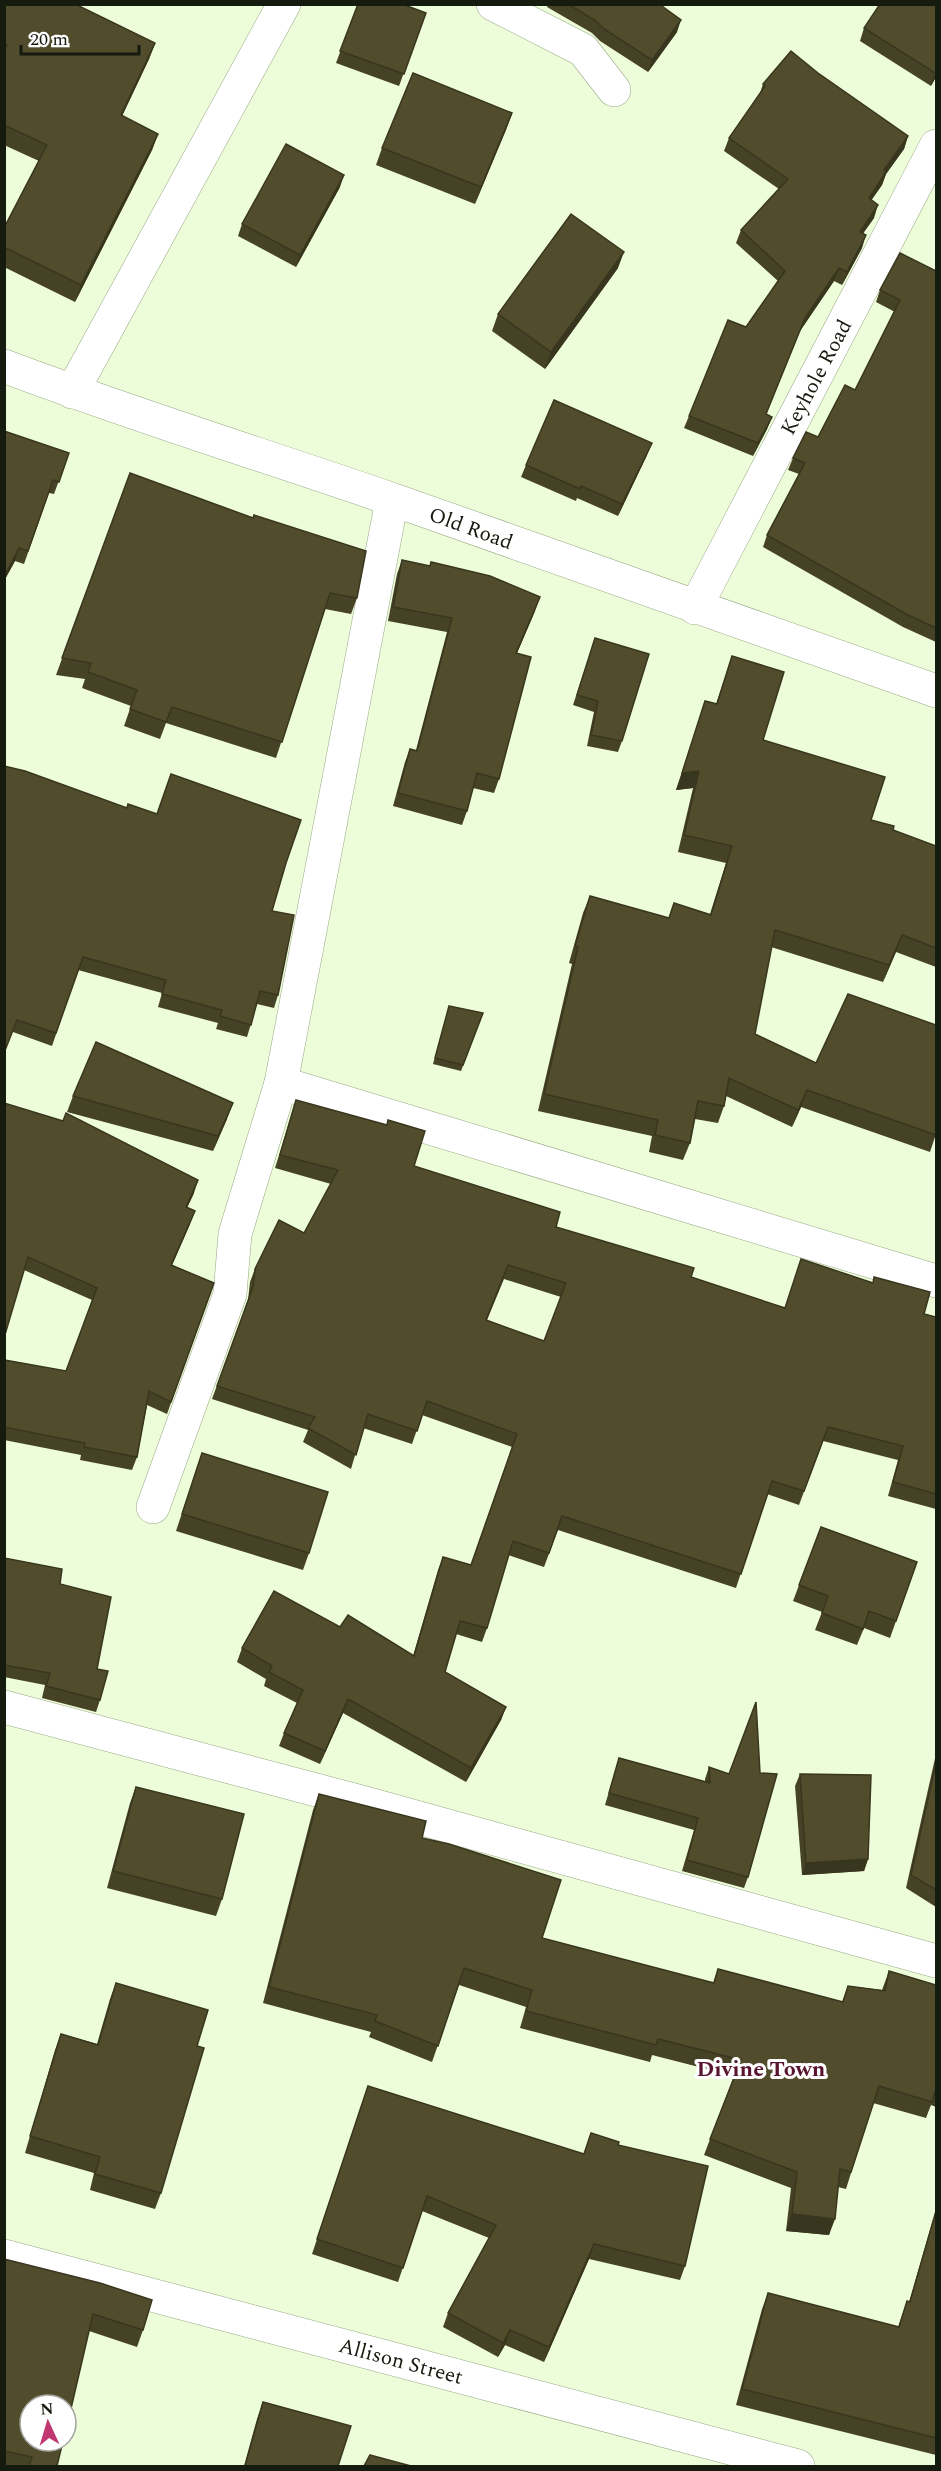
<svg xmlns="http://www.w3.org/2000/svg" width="941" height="2471" font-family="Spectral,serif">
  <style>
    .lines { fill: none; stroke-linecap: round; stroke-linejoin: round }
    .minor-casing { stroke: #9aa887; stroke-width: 34 }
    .minor { stroke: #fff; stroke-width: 33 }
    .wall { fill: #464226; fill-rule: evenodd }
    .shaded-wall { fill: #39361f }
    .building { fill: #514d2c; stroke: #39361f; stroke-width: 1.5; fill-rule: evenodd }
    .labels { text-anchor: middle; stroke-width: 6; stroke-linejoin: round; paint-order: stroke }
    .street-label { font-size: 21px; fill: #161b0f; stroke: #fff }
    .neighbourhood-label { font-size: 22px; font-weight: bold; fill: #571530; stroke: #fff }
  </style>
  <rect width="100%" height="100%" fill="#edfcd9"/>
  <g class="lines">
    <defs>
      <g id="minor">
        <path d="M493 4 583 50 614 90"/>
        <path d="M4 366C133 415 264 455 394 500 575 564 755 629 936 691"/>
        <path d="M72 392 284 4"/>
        <path d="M695 608 936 146"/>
        <path d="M281 1083 936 1281"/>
        <path d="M153 1507 230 1294 235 1234 281 1083 392 500"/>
        <path d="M4 1707 365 1803 936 1961"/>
        <path d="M4 2256 798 2466"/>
      </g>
    </defs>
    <use href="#minor" class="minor-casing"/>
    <use href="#minor" class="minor"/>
  </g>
  <g class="wall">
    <path d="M4 4 155 43 149 59 122 116 158 134 152 150 75 302 4 267V228L39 161 4 145Z"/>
    <path d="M358 4 426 13 399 86 336 63Z"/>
    <path d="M548 4H659L677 32 648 72 600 41 592 33 547 7Z"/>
    <path d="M936 4V77L931 86 860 41 864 28Z"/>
    <path d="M818 73 908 136 904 149 886 174 882 185 871 200 874 218 863 233 862 248 842 285 834 281 800 331 766 414 772 417 767 429 753 456 684 428 689 416 778 281 736 243 741 230 779 189 724 151 729 138 760 93 763 84Z"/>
    <path d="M512 113 475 204 376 165 382 148Z"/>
    <path d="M340 187 296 267 238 236 242 224Z"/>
    <path d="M618 268 545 369 492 331 498 314Z"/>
    <path d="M936 271V642L903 627 763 547 767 535 799 474 788 470 793 458 818 437 855 390 895 312 876 302 880 290Z"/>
    <path d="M4 431 69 453 54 494 49 493 24 564 15 561 4 581Z"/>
    <path d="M647 455 618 516 577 498 576 501 521 477 526 465Z"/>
    <path d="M130 473 357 598 351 614 325 609 276 758 166 723 160 739 124 726 131 706 82 688 85 679 56 675Z"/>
    <path d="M402 560 535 611 517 653 499 779 494 793 473 788 467 811 462 825 393 806 405 762 410 749 416 750 447 632 388 621 397 574Z"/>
    <path d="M595 638 622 741 618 752 587 746 594 712 573 705Z"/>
    <path d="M732 656 763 740 871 820 893 830 936 846V967L896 952 883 982 771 947 755 1034 936 1134 930 1152 801 1107 792 1127 726 1096 724 1106 718 1123 695 1119 690 1143 683 1160 649 1152 652 1136 538 1111 572 964 569 963 583 913 590 896 669 918 674 903 710 914 726 863 678 852 693 788 676 790 705 701 716 704Z"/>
    <path d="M4 766 285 864 272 911 278 995 274 1008 257 1004 247 1037 216 1029 218 1023 158 1007 162 993 78 970 52 1046 13 1032Z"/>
    <path d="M449 1006 483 1013 461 1071 433 1064Z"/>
    <path d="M73 1096 227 1119 213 1151 67 1112Z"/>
    <path d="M296 1100 414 1166 556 1227 691 1277 784 1308 924 1314 936 1317V1509L888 1496 898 1460 823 1441 799 1505 767 1494 736 1588 558 1530 544 1567 508 1555 487 1628 482 1642 456 1634 445 1672 506 1707 501 1720 466 1782 343 1713 320 1764 279 1746 284 1733 297 1703 264 1686 266 1679 237 1662 242 1648 340 1627 413 1656 438 1570 443 1557 471 1565 512 1447 422 1415 412 1444 363 1428 351 1469 303 1442 308 1430 212 1399 248 1300 250 1282 255 1269 304 1233 331 1184 275 1168ZM504 1279 561 1297 544 1341 487 1320Z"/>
    <path d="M4 1103 194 1193 187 1208 190 1224 172 1265 214 1283 167 1414 147 1405 137 1457 132 1470 80 1460 81 1455 4 1440V1360L66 1371 92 1300 24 1270Z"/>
    <path d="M202 1453 309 1553 303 1570 176 1531Z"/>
    <path d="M821 1527 917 1562 890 1638 864 1628 857 1645 815 1630 822 1612 793 1601Z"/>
    <path d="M4 1558 60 1584 97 1669 100 1700 96 1712 42 1698 45 1685 4 1677Z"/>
    <path d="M936 1754V1907L906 1888Z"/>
    <path d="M619 1758 705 1782V1779L709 1767 748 1877 744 1888 682 1871 694 1830 605 1805Z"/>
    <path d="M800 1774 868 1859 864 1871 802 1875 795 1786Z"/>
    <path d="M136 1787 222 1899 216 1916 107 1888 130 1803Z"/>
    <path d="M319 1794 422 1838 542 1938 713 1983 718 1969 842 2002 848 1986 882 1990 889 1971 936 1985V2107L931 2105 926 2118 873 2103 846 2189 838 2187 829 2235 786 2231 791 2188 704 2155 734 2076 652 2055 650 2062 520 2028 526 2007 459 1985 432 2062 369 2037 371 2032 263 2003 313 1810Z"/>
    <path d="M116 1983 197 2046 161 2193 155 2209 90 2190 94 2173 25 2153 55 2050 61 2034 97 2044 110 1999Z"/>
    <path d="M368 2086 584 2154 618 2145 685 2266 680 2280 589 2259 544 2362 505 2345 498 2357 443 2327 448 2313 489 2238 422 2211 398 2282 312 2254Z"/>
    <path d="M936 2210V2455L736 2405 762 2309 768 2293 898 2327 907 2301 909 2302 932 2223Z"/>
    <path d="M4 2259 143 2330 137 2347 89 2331 57 2466H4Z"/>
    <path d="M263 2402 338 2466H244L257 2419Z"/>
  </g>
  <g class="shaded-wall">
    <path d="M681 20 677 32 648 72 652 60Z"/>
    <path d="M155 43 149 59 115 131 121 115Z"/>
    <path d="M936 71V77L931 86 935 73Z"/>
    <path d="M512 113 506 130 475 204 481 187Z"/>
    <path d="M158 134 152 150 75 302 81 285Z"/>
    <path d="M908 136 904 149 886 174 882 185 864 211 869 198 884 170Z"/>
    <path d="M344 175 340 187 296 267 300 255Z"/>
    <path d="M878 205 874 218 855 245 860 232Z"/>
    <path d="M866 235 862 248 842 285 847 272Z"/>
    <path d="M624 252 618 268 545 369 551 352Z"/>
    <path d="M839 268 834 281 800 331 761 427 805 318Z"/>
    <path d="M772 417 767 429 753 456 758 443Z"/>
    <path d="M652 443 647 455 618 516 622 504Z"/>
    <path d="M19 548 15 561 4 581V577Z"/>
    <path d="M540 597 535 611 511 667 516 653Z"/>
    <path d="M699 771 693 788 676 790 682 773Z"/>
    <path d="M902 935 896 952 883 982 889 965Z"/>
    <path d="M807 1090 801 1107 792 1127 798 1110Z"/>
    <path d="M233 1103 227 1119 213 1151 218 1136Z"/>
    <path d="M198 1180 194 1193 181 1220 186 1207Z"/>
    <path d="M195 1211 190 1224 167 1277 171 1265Z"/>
    <path d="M348 1699 343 1713 320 1764 325 1751Z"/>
    <path d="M506 1707 501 1720 466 1782 471 1768Z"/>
    <path d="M868 1859 864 1871 802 1875 806 1863Z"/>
    <path d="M792 2214 835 2219 829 2235 786 2231Z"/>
    <path d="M594 2244 589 2259 544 2362 549 2347Z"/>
    <path d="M510 2330 505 2345 498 2357 503 2343Z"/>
  </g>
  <g class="building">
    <path d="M4 4H75L155 43 121 115 158 134 81 285 4 247V228L47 145 4 125V51L7 45 4 44Z"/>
    <path d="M358 4H402L426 13 404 74 340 51Z"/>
    <path d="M568 4H659L681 20 652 60 604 29 596 21Z"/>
    <path d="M880 4H936V71L935 73 864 28Z"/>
    <path d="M791 51 818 73 908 136 884 170 886 172 869 198 878 205 860 232 866 235 847 272 839 268 805 318 766 414 772 417 758 443 689 416 728 320 746 327 785 271 741 230 788 179 729 138 765 86 763 84Z"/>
    <path d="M413 73 512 113 481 187 382 148Z"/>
    <path d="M286 144 344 175 300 255 242 224Z"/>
    <path d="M571 214 624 252 551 352 498 314Z"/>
    <path d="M900 253 936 271V628L908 615 767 535 805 463 793 458 806 432 818 437 845 385 855 390 900 300 880 290Z"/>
    <path d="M554 400 652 443 622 504 581 486 580 489 526 465Z"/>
    <path d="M4 431 69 453 59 482 53 480 28 551 19 548 4 577Z"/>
    <path d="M130 473 253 518 254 515 366 551 357 598 330 593 282 742 172 707 166 722 130 709 137 690 88 672 91 663 62 658Z"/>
    <path d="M402 560 430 566 431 562 490 576 540 597 516 653 531 657 499 779 477 773 467 811 398 793 410 749 417 751 452 618 393 607Z"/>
    <path d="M595 638 649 654 622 741 591 735 598 701 577 695Z"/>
    <path d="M732 656 784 672 763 740 885 777 871 820 894 826 893 830 936 846V948L902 935 889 965 775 930 755 1034 816 1063 848 994 936 1025V1135L807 1090 798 1110 729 1078 724 1106 698 1101 690 1143 655 1135 658 1120 544 1094 578 947 575 946 590 896 669 918 674 903 711 915 732 846 684 835 699 771 682 773 705 701 717 704Z"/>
    <path d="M4 766 25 771 127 808 128 804 157 814 171 774 301 820 286 863 272 911 294 915 278 995 260 991 251 1025 220 1016 222 1010 162 994 166 980 83 957 56 1033 17 1020 4 1053Z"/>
    <path d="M449 1006 483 1013 463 1065 435 1058Z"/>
    <path d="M96 1042 233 1103 218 1136 73 1096Z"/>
    <path d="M296 1100 387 1125 388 1120 425 1131 414 1166 560 1212 556 1227 694 1268 691 1277 785 1308 801 1259 873 1283 874 1277 930 1292 924 1314 936 1317V1494L893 1482 903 1446 828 1427 804 1491 772 1481 741 1574 562 1516 549 1553 513 1541 487 1628 460 1621 445 1672 506 1707 471 1768 348 1699 325 1751 284 1733 303 1690 269 1672 272 1666 242 1648 274 1591 340 1627 348 1615 414 1656 443 1557 471 1565 517 1434 427 1401 417 1431 368 1414 356 1455 308 1428 315 1417 217 1386 253 1287 255 1269 279 1220 304 1233 338 1170 280 1155ZM508 1265 566 1283 544 1341 486 1320Z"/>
    <path d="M4 1103 63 1121 66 1113 198 1180 186 1207 195 1211 171 1265 214 1283 171 1402 149 1391 137 1457 84 1447 85 1443 4 1427V1360L66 1371 97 1288 28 1257 4 1338Z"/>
    <path d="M202 1453 328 1492 309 1553 182 1514Z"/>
    <path d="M821 1527 917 1562 896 1621 869 1611 863 1629 822 1613 828 1596 799 1585Z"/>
    <path d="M4 1558 62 1569 60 1584 111 1597 97 1669 108 1671 100 1700 46 1686 50 1673 4 1665Z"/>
    <path d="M756 1702 760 1773 777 1774 748 1877 687 1860 698 1818 609 1793 619 1758 710 1783 709 1767 729 1774Z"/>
    <path d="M936 1763V1890L911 1875Z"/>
    <path d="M800 1774 871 1775 868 1859 806 1863Z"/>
    <path d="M136 1787 244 1814 222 1899 113 1871Z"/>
    <path d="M319 1794 426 1821 422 1838 449 1844 561 1880 542 1938 714 1983 718 1969 843 2002 848 1986 885 1991 889 1971 936 1985V2089L932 2102 879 2086 851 2172 840 2169 835 2219 792 2214 797 2172 710 2139 741 2060 658 2039 656 2045 526 2011 532 1990 464 1968 438 2046 375 2021 377 2015 269 1987Z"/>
    <path d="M116 1983 208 2010 197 2046 204 2048 161 2193 95 2174 100 2157 30 2136 61 2034 98 2045Z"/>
    <path d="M368 2086 584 2154 591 2133 619 2142 618 2145 708 2166 685 2266 594 2244 549 2347 510 2330 503 2343 448 2313 496 2225 427 2196 403 2268 317 2239Z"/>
    <path d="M936 2211V2438L742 2389 768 2293 899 2327 907 2301 910 2302Z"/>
    <path d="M4 2259 100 2283 152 2300 143 2330 93 2314 66 2430V2405H30V2441H63L57 2466H29L32 2457 4 2451Z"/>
    <path d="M263 2402 351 2426 338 2466H245Z"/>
    <path d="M370 2455 411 2466H364Z"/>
  </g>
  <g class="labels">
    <g class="street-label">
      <text transform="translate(816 377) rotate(-62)" y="7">Keyhole Road</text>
      <text transform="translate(471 528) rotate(20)" y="7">Old Road</text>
      <text transform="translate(401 2361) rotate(15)" y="7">Allison Street</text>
    </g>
    <g class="neighbourhood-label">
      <text x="761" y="2076">Divine Town</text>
    </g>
  </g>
  <rect width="941" height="2471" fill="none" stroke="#161b0f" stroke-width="12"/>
  <g transform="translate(48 2423) rotate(356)"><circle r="28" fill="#ffffff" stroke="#a2a49f" stroke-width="1.5"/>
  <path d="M0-4.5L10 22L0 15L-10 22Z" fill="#c13771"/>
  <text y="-9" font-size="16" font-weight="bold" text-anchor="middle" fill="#161b0f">N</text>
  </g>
  <path d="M21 45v9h118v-9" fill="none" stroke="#161b0f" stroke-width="3"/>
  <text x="30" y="45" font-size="18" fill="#161b0f" stroke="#ffffff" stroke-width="4.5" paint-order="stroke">20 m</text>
</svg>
